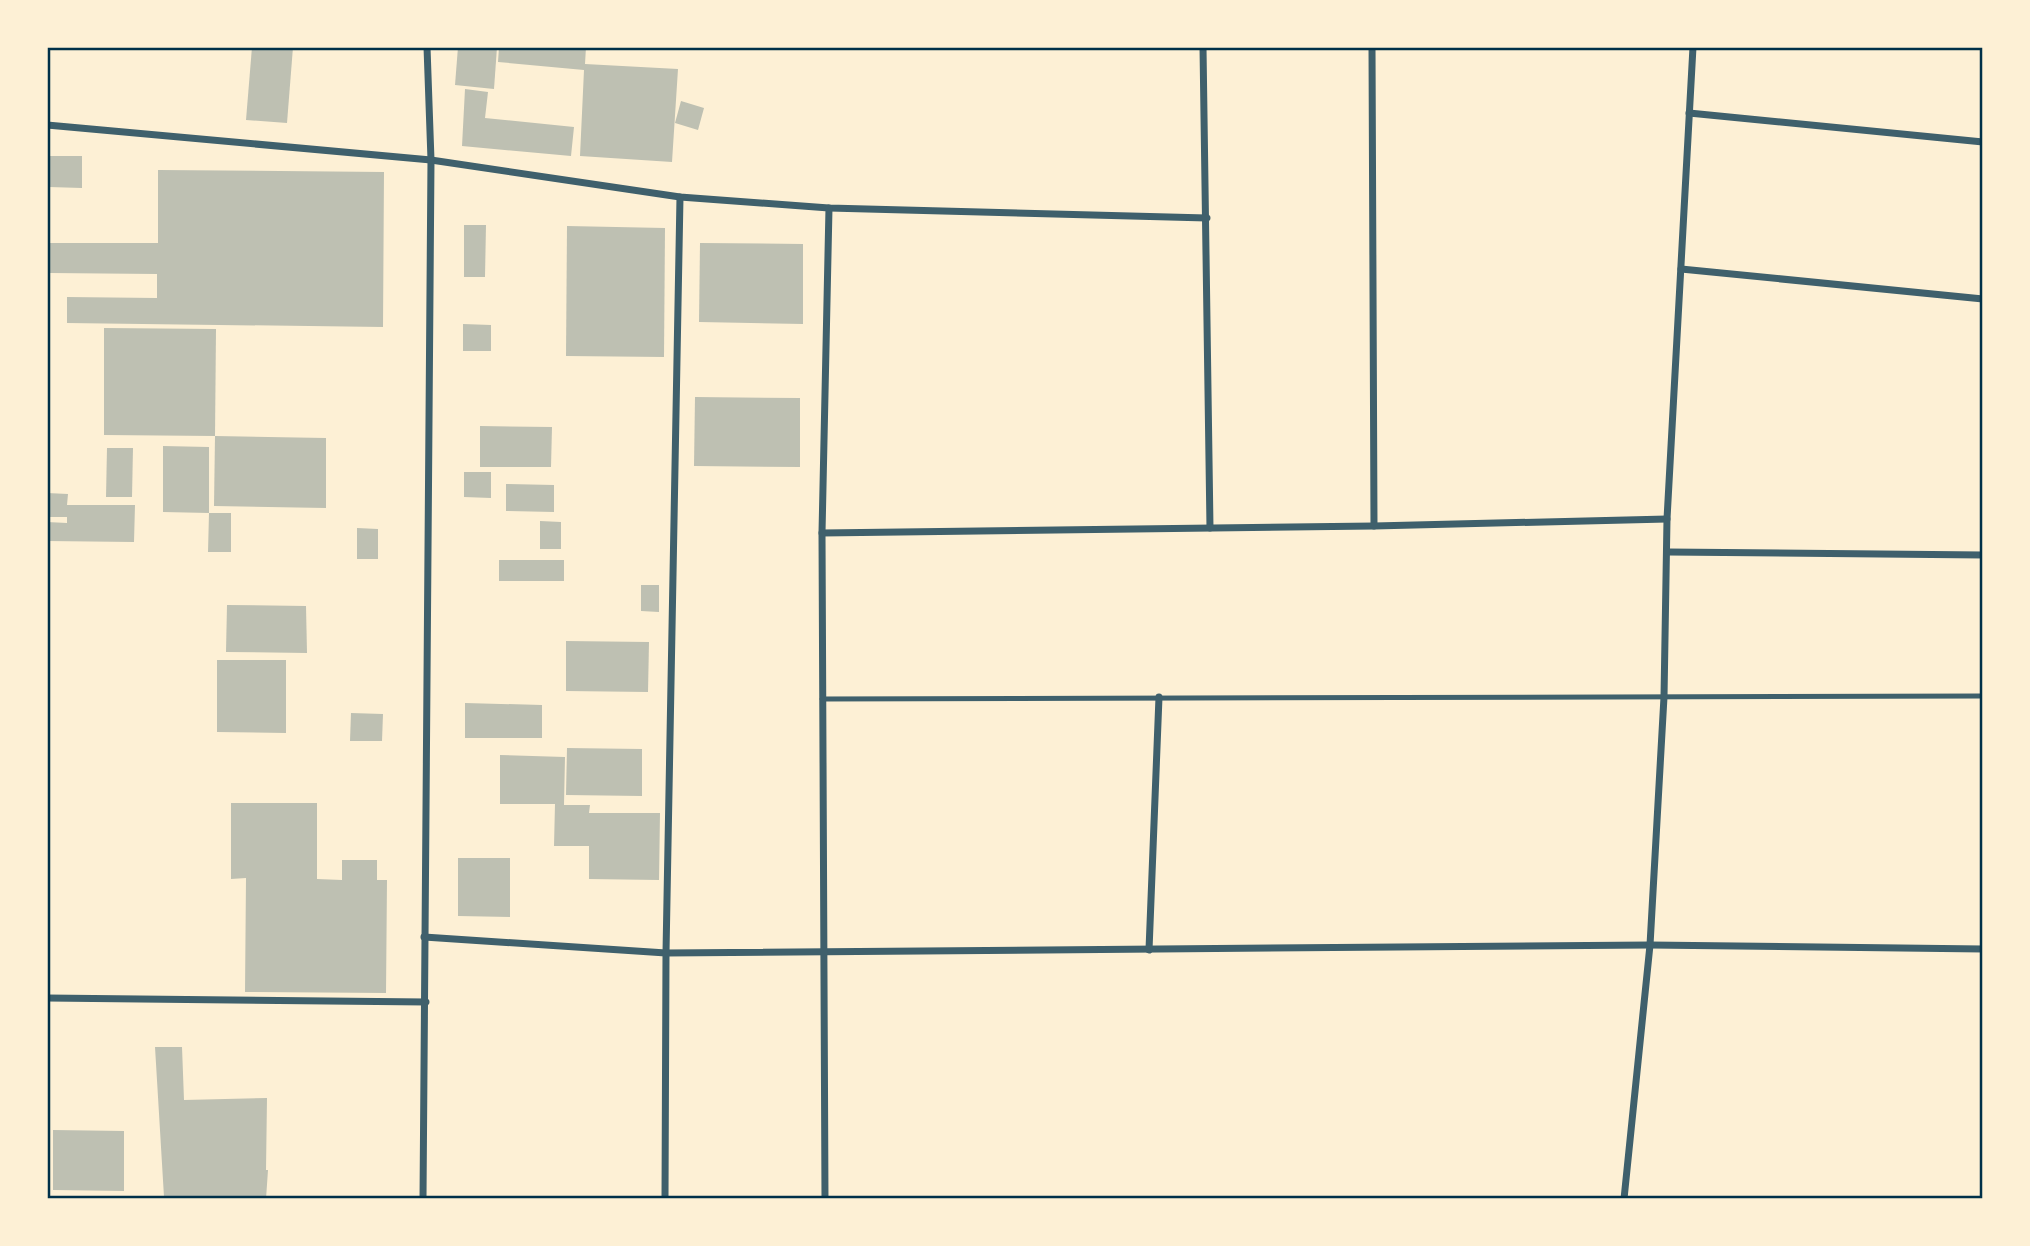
<svg xmlns="http://www.w3.org/2000/svg" width="2030" height="1246" font-family="Quicksand,sans-serif">
  <style>
    .building { fill: #bec0b2 }
    .lines { fill: none; stroke-linecap: round; stroke-linejoin: round }
    .service { stroke: #3f606c; stroke-width: 5 }
    .minor { stroke: #3f606c; stroke-width: 7 }
    .neatline { fill: none; stroke: #003049; stroke-width: 2.5 }
  </style>
  <rect width="100%" height="100%" fill="#fdf0d5"/>
  <g class="building">
    <path d="M252 47H293L287 123 246 120Z"/>
    <path d="M458 47H497L494 89 455 85Z"/>
    <path d="M499 47H586L585 64 678 69 672 162 580 156 584 70 498 62Z"/>
    <path d="M465 89 488 92 485 118 574 127 571 156 462 146Z"/>
    <path d="M681 101 704 108 698 130 675 123Z"/>
    <path d="M49 156H82V188L49 187Z"/>
    <path d="M158 170 384 172 383 327 67 323V297L157 298V274L50 273V243H158Z"/>
    <path d="M464 225H486L485 277H464Z"/>
    <path d="M567 226 665 228 664 357 566 356Z"/>
    <path d="M700 243 803 244V324L699 322Z"/>
    <path d="M463 324 491 325V351H463Z"/>
    <path d="M104 328 216 329 215 436 104 435Z"/>
    <path d="M695 397 800 398V467L694 466Z"/>
    <path d="M480 426 552 427 551 467H480Z"/>
    <path d="M215 436 326 438V508L214 506Z"/>
    <path d="M163 446 209 447V513H231V552H208L209 513 163 512Z"/>
    <path d="M107 448H133L132 497H106Z"/>
    <path d="M464 472H491V498L464 497Z"/>
    <path d="M506 484 554 485V512L506 511Z"/>
    <path d="M47 493 68 494 67 505H135L134 542 47 541V522L67 523V517H47Z"/>
    <path d="M540 521 561 522V549H540Z"/>
    <path d="M357 528 378 529V559H357Z"/>
    <rect x="499" y="560" width="65" height="21"/>
    <path d="M641 585H659V612L641 611Z"/>
    <path d="M227 605 306 606 307 653 226 652Z"/>
    <path d="M566 641 649 642 648 692 566 691Z"/>
    <path d="M217 660H286V733L217 732Z"/>
    <path d="M465 703 542 705V738H465Z"/>
    <path d="M351 713 383 714 382 741H350Z"/>
    <path d="M567 748 642 749V796L566 795Z"/>
    <path d="M500 755 565 757 564 805H590L589 813H660L659 880 589 879V846H554L555 804H500Z"/>
    <path d="M231 803H317V879L342 880V860H377V880H387L386 993 245 992 246 878 231 879Z"/>
    <path d="M458 858H510V917L458 916Z"/>
    <path d="M155 1047H182L184 1100 267 1098 266 1170H268L266 1199 164 1197Z"/>
    <path d="M53 1130 124 1131V1191L53 1190Z"/>
  </g>
  <g class="lines">
    <path class="service" d="M822 699 1983 696"/>
    <g class="minor">
      <path d="M1203 47 1210 528"/>
      <path d="M1372 47 1374 526"/>
      <path d="M1689 113 1983 142"/>
      <path d="M47 125 431 160 680 197 829 208 1207 218"/>
      <path d="M1681 269 1983 299"/>
      <path d="M822 533 1374 526 1667 519"/>
      <path d="M1668 552 1983 555"/>
      <path d="M424 937 666 953 1650 945 1983 949"/>
      <path d="M1149 950 1159 697"/>
      <path d="M47 998 426 1002"/>
      <path d="M423 1199 431 160 427 47"/>
      <path d="M665 1199 666 953 680 197"/>
      <path d="M825 1199 822 533 829 208"/>
      <path d="M1624 1199 1650 945 1664 697 1667 519 1693 47"/>
    </g>
  </g>
  <rect width="2030" height="1246" fill="none" stroke="#fdf0d5" stroke-width="98"/>
  <rect x="49" y="49" width="1932" height="1148" class="neatline"/>
</svg>
